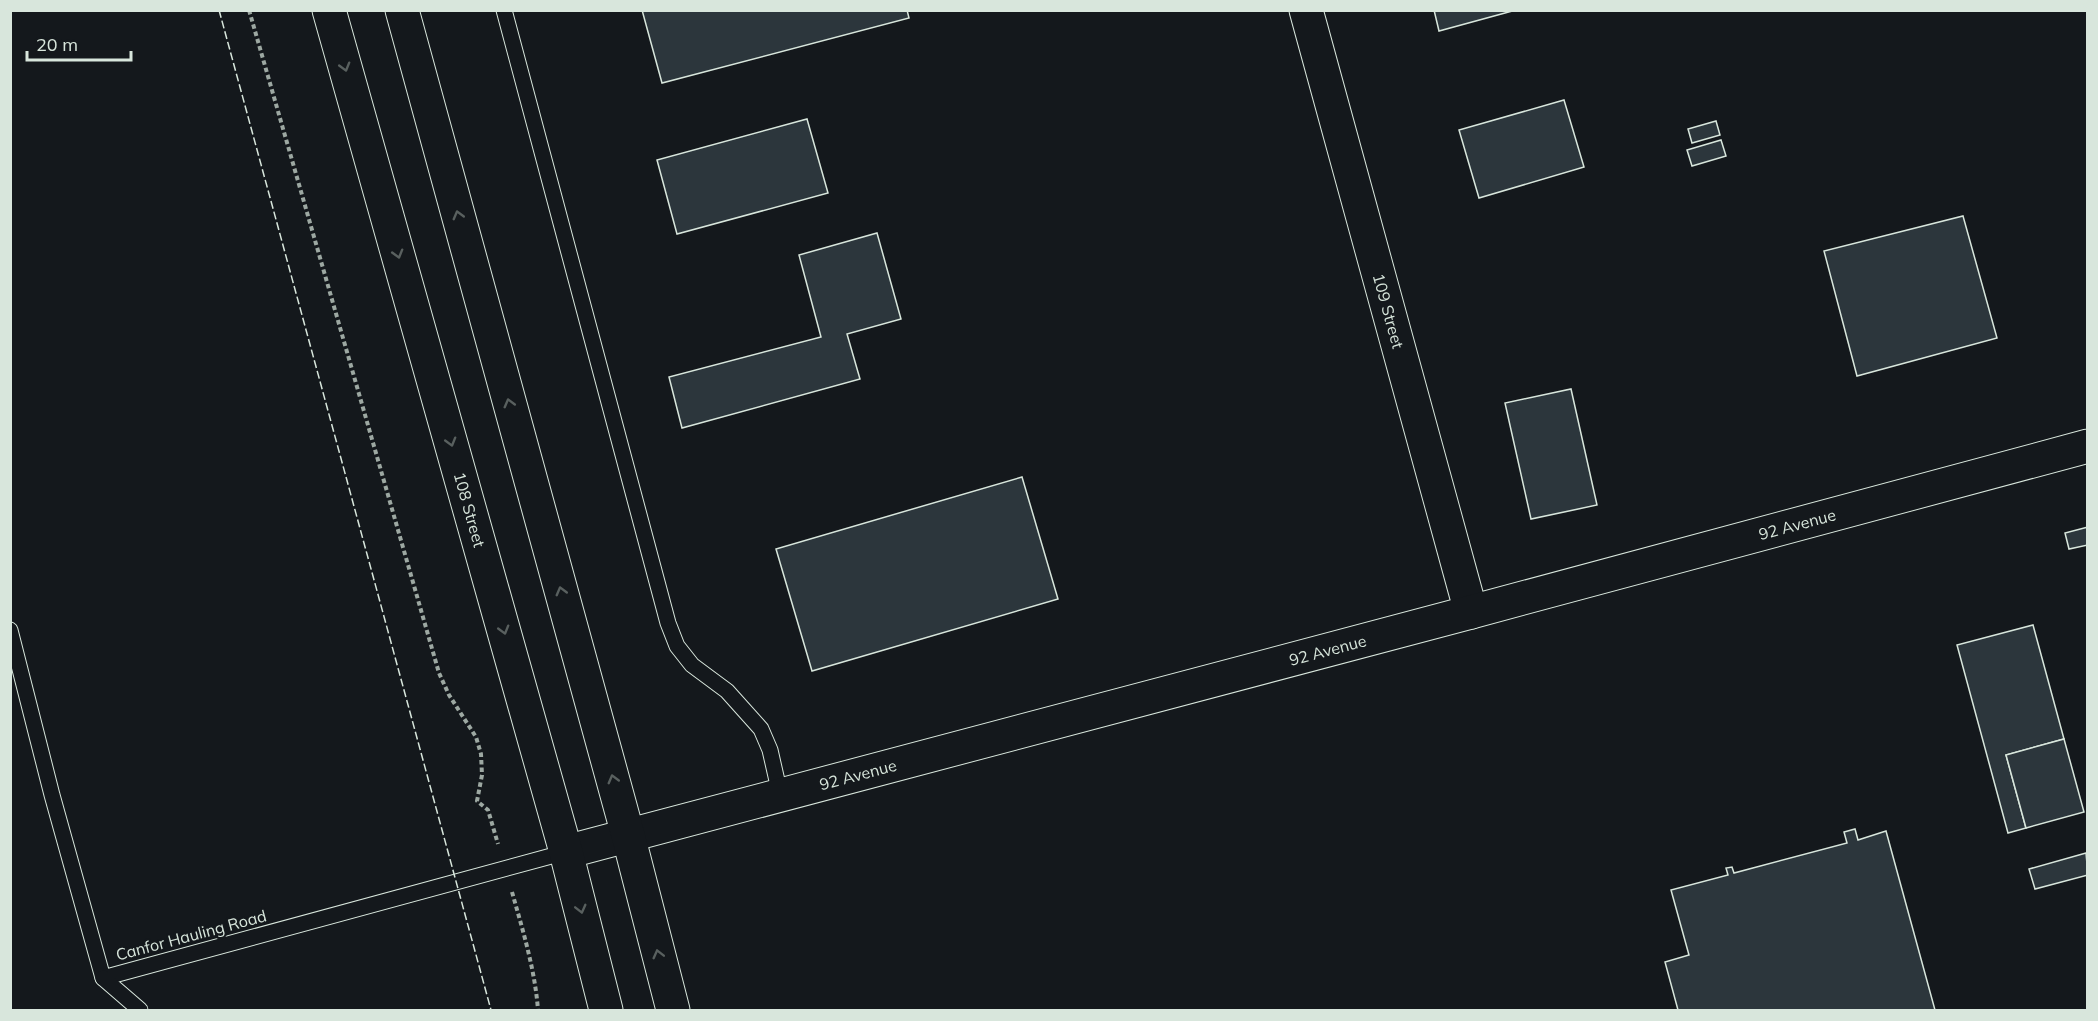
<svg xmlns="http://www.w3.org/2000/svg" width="2098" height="1021" font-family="Mulish,sans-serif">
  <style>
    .building { fill: #2c363c; stroke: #d8e6dc; stroke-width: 1.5 }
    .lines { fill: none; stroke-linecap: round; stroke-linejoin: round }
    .lane-casing { stroke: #d8e6dc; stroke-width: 17 }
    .secondary-casing { stroke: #d8e6dc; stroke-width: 35 }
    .primary-casing { stroke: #d8e6dc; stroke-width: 35 }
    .path { stroke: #9da8a2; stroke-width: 4; stroke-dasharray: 4.5 3; stroke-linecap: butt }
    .lane { stroke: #14181c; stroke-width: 15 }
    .secondary { stroke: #14181c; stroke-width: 33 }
    .primary { stroke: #14181c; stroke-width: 33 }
    .fence { stroke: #d8e6dc; stroke-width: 1.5; stroke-dasharray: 8 3; stroke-linecap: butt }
    .oneway { stroke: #59605f }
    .labels { text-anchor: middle; stroke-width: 4.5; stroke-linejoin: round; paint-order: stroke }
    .street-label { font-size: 16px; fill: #d8e6dc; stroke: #14181c }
  </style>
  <rect width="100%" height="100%" fill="#14181c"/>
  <g class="building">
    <path d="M642 10H907L909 18 662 83Z"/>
    <path d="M1434 10H1516L1439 31Z"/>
    <path d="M1564 100 1584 167 1479 198 1459 130Z"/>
    <path d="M807 119 828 193 677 234 657 160Z"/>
    <path d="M1716 121 1720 135 1692 143 1688 129Z"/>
    <path d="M1721 140 1726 156 1692 166 1687 150Z"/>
    <path d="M1963 216 1997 338 1857 376 1824 251Z"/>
    <path d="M877 233 901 319 847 334 860 379 682 428 669 377 821 337 799 255Z"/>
    <path d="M1571 389 1597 505 1531 519 1505 403Z"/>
    <path d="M1022 477 1058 599 812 671 776 549Z"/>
    <path d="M2088 527V545L2069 549 2065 533Z"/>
    <path d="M2033 625 2064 739 2006 755 2026 828 2008 833 1957 645Z"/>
    <path d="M2064 739 2084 812 2026 828 2006 755Z"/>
    <path d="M1855 829 1858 840 1886 831 1935 1010H1678L1665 962 1689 955 1671 890 1728 875 1726 868 1732 867 1734 873 1847 843 1844 832Z"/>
    <path d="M2086 853 2088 875 2035 889 2029 869Z"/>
  </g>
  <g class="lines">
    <defs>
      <g id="lane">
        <path d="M504 10 668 623 677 646 692 665 727 691 761 729 770 750 780 794"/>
        <path d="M10 630 52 795 103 978 566 852"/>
        <path d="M103 978 140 1010"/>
      </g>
      <g id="secondary">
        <path id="s1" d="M1306 10 1471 612"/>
        <path id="s2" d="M566 852 1471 612 2088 446"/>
      </g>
      <g id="primary">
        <path id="s3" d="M329 10 566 852 606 1010"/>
        <path d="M402 10 628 835 673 1010"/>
      </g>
    </defs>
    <use href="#lane" class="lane-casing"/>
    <use href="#secondary" class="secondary-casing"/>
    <use href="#primary" class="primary-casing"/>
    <g class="path">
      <path d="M249 10 439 673 449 695 476 737 481 754 482 775 477 801 488 810 498 844"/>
      <path d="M512 892C523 931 535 970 538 1010"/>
    </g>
    <use href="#lane" class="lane"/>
    <use href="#secondary" class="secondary"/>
    <use href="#primary" class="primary"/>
    <path class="fence" d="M219 10 491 1010"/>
  </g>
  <defs><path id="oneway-chevron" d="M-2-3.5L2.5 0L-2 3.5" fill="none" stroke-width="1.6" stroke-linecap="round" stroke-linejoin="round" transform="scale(1.5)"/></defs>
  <g class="oneway">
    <use href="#oneway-chevron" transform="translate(345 67) rotate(74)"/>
    <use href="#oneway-chevron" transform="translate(458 215) rotate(-105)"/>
    <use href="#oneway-chevron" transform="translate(398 254) rotate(74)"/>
    <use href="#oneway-chevron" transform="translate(509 403) rotate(-105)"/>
    <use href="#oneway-chevron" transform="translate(451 442) rotate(74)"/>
    <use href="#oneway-chevron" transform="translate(561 591) rotate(-105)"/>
    <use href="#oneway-chevron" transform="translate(504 630) rotate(74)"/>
    <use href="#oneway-chevron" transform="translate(613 779) rotate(-105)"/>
    <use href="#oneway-chevron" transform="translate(581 909) rotate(76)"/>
    <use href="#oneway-chevron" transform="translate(658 954) rotate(-104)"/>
  </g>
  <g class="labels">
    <g class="street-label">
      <text dy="6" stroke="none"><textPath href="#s1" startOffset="312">109 Street</textPath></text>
      <text dy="6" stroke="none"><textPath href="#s3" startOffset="519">108 Street</textPath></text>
      <text dy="6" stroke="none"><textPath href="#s2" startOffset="1274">92 Avenue</textPath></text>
      <text dy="6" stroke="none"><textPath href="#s2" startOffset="788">92 Avenue</textPath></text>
      <text dy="6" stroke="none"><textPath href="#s2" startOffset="302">92 Avenue</textPath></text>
      <text transform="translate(191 935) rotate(-15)" y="6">Canfor Hauling Road</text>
    </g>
  </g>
  <rect width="2098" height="1021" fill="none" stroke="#d8e6dc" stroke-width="24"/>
  <path d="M27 51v9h104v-9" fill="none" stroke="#d8e6dc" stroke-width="3"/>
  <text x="36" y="51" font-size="18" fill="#d8e6dc" stroke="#14181c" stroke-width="4.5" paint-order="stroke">20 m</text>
</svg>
